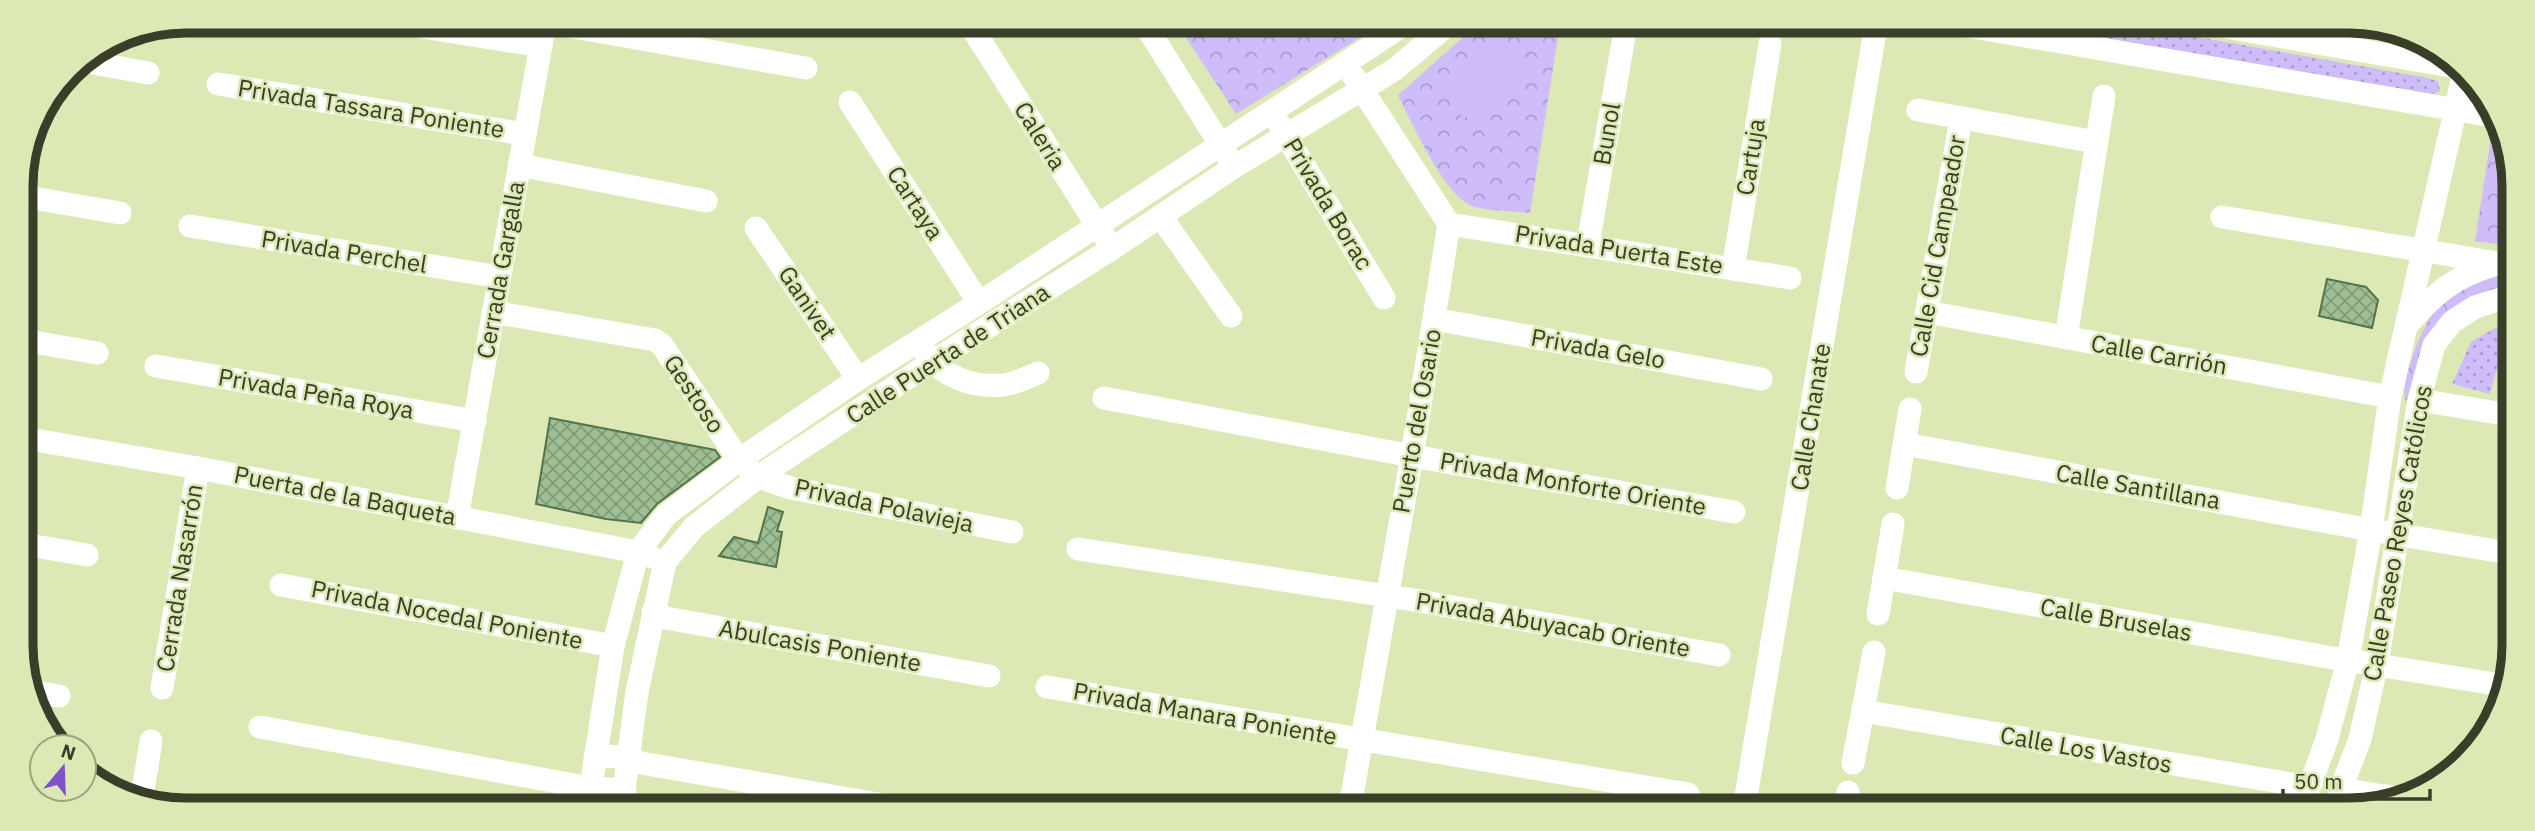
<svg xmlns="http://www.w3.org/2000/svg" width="2535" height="831" font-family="'IBM Plex Sans',sans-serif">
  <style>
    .grass { fill: url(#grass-dots) }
    .park { fill: url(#park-crowns) }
    .garden { fill: #cfbdfb }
    .building { fill: url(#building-cross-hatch); stroke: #55744b; stroke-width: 2 }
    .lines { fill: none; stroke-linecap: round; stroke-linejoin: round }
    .minor { stroke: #fff; stroke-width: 23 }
    .labels { text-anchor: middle; stroke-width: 5; stroke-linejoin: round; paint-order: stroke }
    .street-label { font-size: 24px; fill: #393e28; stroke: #dde9b4 }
    .rim { fill: none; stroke: #393e28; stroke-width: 9 }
  </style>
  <defs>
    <pattern id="grass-dots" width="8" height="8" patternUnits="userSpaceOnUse" patternTransform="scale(1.75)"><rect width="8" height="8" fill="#cfbdfb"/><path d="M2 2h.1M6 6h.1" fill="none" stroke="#a99bcb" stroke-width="1.8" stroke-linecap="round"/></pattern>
    <pattern id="park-crowns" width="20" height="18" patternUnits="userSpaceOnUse" patternTransform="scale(1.75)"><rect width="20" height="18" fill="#cfbdfb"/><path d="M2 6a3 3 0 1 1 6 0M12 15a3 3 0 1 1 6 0" fill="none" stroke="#a99bcb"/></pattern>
    <pattern id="building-cross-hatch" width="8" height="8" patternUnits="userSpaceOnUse" patternTransform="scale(1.75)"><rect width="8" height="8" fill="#9dbf93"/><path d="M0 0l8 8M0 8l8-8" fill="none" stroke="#819d78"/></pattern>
  </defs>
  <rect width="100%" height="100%" fill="#dde9b4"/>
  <g class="grass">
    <path d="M2033 26H2113L2164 31 2423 77 2438 81 2440 91 2433 94Z"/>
    <path d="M2505 322V339L2490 394 2452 384 2471 342Z"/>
  </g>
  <g class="park">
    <path d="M1177 24H1382L1236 114Z"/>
    <path d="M1478 24 1560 25 1530 213C1516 211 1481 211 1470 205 1443 192 1412 123 1398 95Z"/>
    <path d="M2491 137 2503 139 2511 154 2510 246 2475 241Z"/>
    <path d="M2510 269V289L2454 310 2411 403 2405 400C2401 374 2426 316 2445 296 2455 287 2496 275 2510 269Z"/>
  </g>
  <path class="garden" d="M1504 41 1528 76 1463 119 1440 84Z"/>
  <g class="building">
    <path d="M2327 279 2366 287 2378 300 2372 328 2319 316Z"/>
    <path d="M550 418 715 450 720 457 657 504 641 523 606 519 536 504Z"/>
    <path d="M768 507 783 512 777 531 782 532 776 567 719 556 734 537 758 543Z"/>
  </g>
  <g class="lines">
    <g class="minor">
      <path d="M392 22 541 46"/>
      <path d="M545 22 806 68"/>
      <path d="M969 23 1104 236"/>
      <path d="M1144 23 1228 157"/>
      <path d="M1967 26 2492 116"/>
      <path d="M2220 26 2456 67"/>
      <path d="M82 61 148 73"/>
      <path d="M218 84 525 134"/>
      <path d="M850 102 979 303"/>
      <path d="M1918 110 2096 142"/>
      <path d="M1279 124 1384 298"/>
      <path d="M519 165 706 201"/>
      <path d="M21 196 120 213"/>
      <path d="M1161 217 1231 316"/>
      <path d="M2222 217 2510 265"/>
      <path d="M1449 224 1790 278"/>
      <path d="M190 226 499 277"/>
      <path d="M756 228 858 379"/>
      <path d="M1588 244 1626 25"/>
      <path d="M1733 269 1770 44"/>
      <path d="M493 312 655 340 662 345 739 460 758 477 791 488 1012 532"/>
      <path d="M1927 312 2390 397"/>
      <path d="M1434 319 1761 379"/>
      <path d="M2406 326C2436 292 2453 277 2497 264"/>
      <path d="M2066 338 2104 96"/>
      <path d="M22 340 97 353"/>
      <path d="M925 352C942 376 972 388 1002 385 1014 384 1027 378 1038 373"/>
      <path d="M156 366 475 421"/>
      <path d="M1916 372 1961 119"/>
      <path d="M1104 398 1412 456 1734 512"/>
      <path d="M2419 400 2510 415"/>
      <path d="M23 438 198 468 638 552 652 557"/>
      <path d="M1905 444 2371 530 2509 553"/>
      <path d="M1897 488 1910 409"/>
      <path d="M457 518 545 22"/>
      <path d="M23 544 87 555"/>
      <path d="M1078 549 1414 600 1719 655"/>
      <path d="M1884 578 2327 657 2508 686"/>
      <path d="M281 585 613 646"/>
      <path d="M653 612 666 618 989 676"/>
      <path d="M1878 614 1893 524"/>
      <path d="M1047 687 1688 794"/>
      <path d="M162 688 198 468"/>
      <path d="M31 691 59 696"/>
      <path d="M1863 711 2309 787"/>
      <path d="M260 727 590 788 625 790"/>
      <path d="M595 756 629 757 641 763 890 806"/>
      <path d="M1853 763 1874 652"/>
      <path d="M2339 789 2392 797"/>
      <path d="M141 803 151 741"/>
      <path d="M588 805 613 646 638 552 666 515 739 460 858 379 979 303 1405 24"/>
      <path d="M622 805 637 692 665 562 694 527 758 477 932 362 1113 248 1234 167 1394 70 1449 24"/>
      <path d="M1350 807 1412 456 1449 224 1354 77"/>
      <path d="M1744 808 1876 25"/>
      <path d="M1845 808 1848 792"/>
      <path d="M2301 810 2327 739 2348 660 2371 530 2390 397 2464 72"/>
      <path d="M2333 810 2360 739 2377 664 2419 400 2434 345 2452 322 2475 307 2510 296"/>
    </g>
  </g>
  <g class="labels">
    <g class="street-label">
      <text transform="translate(371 109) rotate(9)" y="8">Privada Tassara Poniente</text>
      <text transform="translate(1607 134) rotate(-80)" y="8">Bunol</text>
      <text transform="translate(1040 136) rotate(58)" y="8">Caleria</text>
      <text transform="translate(1751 157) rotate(-81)" y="8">Cartuja</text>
      <text transform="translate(915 203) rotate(57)" y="8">Cartaya</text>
      <text transform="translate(1328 204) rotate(59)" y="8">Privada Borac</text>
      <text transform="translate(1938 246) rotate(-80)" y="8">Calle Cid Campeador</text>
      <text transform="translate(1619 250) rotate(9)" y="8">Privada Puerta Este</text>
      <text transform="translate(344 252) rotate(9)" y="8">Privada Perchel</text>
      <text transform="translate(501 270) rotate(-80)" y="8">Cerrada Gargalla</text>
      <text transform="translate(807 303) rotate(56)" y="8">Ganivet</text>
      <text transform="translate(1598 349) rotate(10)" y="8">Privada Gelo</text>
      <text transform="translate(948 354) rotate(-33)" y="8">Calle Puerta de Triana</text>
      <text transform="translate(2159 355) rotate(10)" y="8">Calle Carrión</text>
      <text transform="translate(316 394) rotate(10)" y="8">Privada Peña Roya</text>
      <text transform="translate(694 394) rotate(56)" y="8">Gestoso</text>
      <text transform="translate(1811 417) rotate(-81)" y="8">Calle Chanate</text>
      <text transform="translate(1417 421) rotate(-80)" y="8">Puerto del Osario</text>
      <text transform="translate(1573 484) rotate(10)" y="8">Privada Monforte Oriente</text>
      <text transform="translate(2138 487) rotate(10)" y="8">Calle Santillana</text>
      <text transform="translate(345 496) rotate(11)" y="8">Puerta de la Baqueta</text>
      <text transform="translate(884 506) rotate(12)" y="8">Privada Polavieja</text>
      <text transform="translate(2398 533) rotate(-80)" y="8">Calle Paseo Reyes Católicos</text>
      <text transform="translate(180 578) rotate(-81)" y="8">Cerrada Nasarrón</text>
      <text transform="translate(447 615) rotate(11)" y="8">Privada Nocedal Poniente</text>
      <text transform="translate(2116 620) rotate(10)" y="8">Calle Bruselas</text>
      <text transform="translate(1553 625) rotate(10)" y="8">Privada Abuyacab Oriente</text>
      <text transform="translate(820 646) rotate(10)" y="8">Abulcasis Poniente</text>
      <text transform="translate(1205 714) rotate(10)" y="8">Privada Manara Poniente</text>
      <text transform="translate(2086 750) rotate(10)" y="8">Calle Los Vastos</text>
    </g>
  </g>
  <path d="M0 0H2535V831H0ZM186 33H2349A153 153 0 0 1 2502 186V645A153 153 0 0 1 2349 798H186A153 153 0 0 1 33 645V186A153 153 0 0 1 186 33Z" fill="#dde9b4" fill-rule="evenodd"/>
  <path class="rim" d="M186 33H2349A153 153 0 0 1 2502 186V645A153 153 0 0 1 2349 798H186A153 153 0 0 1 33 645V186A153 153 0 0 1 186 33Z"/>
  <g transform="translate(63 768) rotate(19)"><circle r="33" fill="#dde9b4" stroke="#9ba57c" stroke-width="2"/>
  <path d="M0-5L12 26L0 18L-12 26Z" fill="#8052ca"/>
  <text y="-10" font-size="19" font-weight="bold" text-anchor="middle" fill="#393e28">N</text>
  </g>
  <path d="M2283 789v10h147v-10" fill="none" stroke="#393e28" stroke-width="3.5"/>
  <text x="2294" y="789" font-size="21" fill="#393e28" stroke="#dde9b4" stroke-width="5" paint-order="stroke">50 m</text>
</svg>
